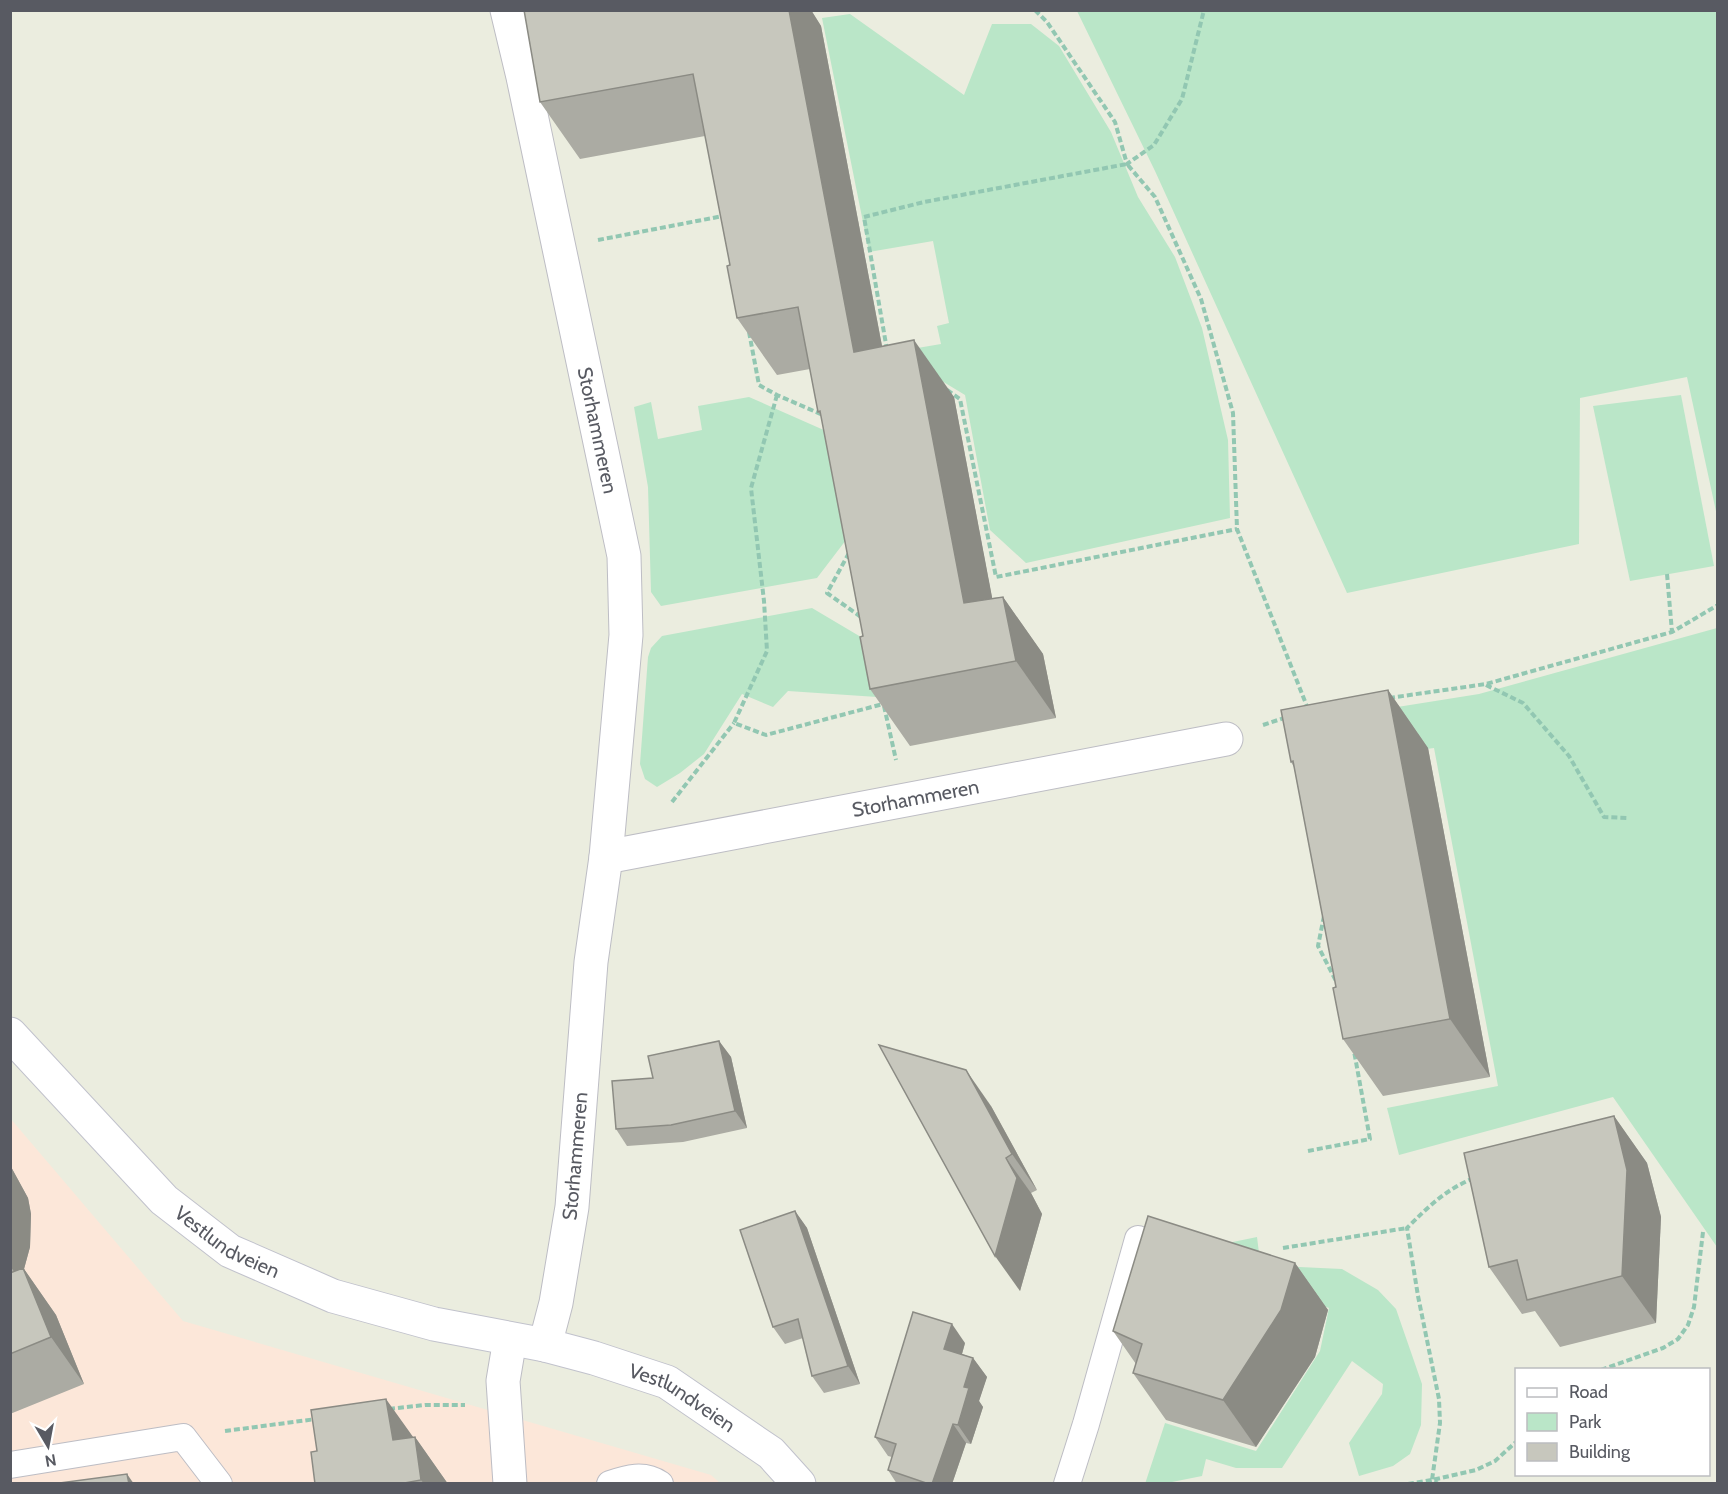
<svg xmlns="http://www.w3.org/2000/svg" width="1728" height="1494" font-family="Cabin,sans-serif">
  <style>
    .medical { fill: #fce7d9 }
    .green { fill: #bae6c8 }
    .lines { fill: none; stroke-linecap: round; stroke-linejoin: round }
    .service-casing { stroke: #bdbdc4; stroke-width: 28 }
    .minor-casing { stroke: #bdbdc4; stroke-width: 35 }
    .secondary-casing { stroke: #c1c2cc; stroke-width: 35 }
    .path { stroke: #92c7b2; stroke-width: 4; stroke-dasharray: 6 3; stroke-linecap: butt }
    .service { stroke: #fff; stroke-width: 26 }
    .minor { stroke: #fff; stroke-width: 33 }
    .secondary { stroke: #fff; stroke-width: 33 }
    .wall { fill: #ababa3 }
    .shaded-wall { fill: #8b8b84 }
    .building { fill: #c7c7bd; stroke: #8b8b84; stroke-width: 1.5 }
    .labels { text-anchor: middle; stroke-width: 5; stroke-linejoin: round; paint-order: stroke }
    .street-label { font-size: 20px; fill: #585a62; stroke: #fff }
  </style>
  <rect width="100%" height="100%" fill="#ebeddf"/>
  <path class="medical" d="M10 1118 183 1321 711 1475 720 1483H11Z"/>
  <g class="green">
    <path d="M1077 11H1717V516L1687 377 1580 398 1579 544 1347 593 1155 171Z"/>
    <path d="M850 14 964 95 992 24H1031L1059 46 1111 132 1138 197 1175 257 1202 328 1228 440 1230 518 1026 563 990 530 965 395 894 352 941 344 937 326 949 323 933 241 869 252 822 18Z"/>
    <path d="M1681 395 1714 566 1630 581 1593 406Z"/>
    <path d="M749 397 826 431 846 540 817 578 661 606 651 592 648 487 634 407 651 402 658 439 702 430 698 406Z"/>
    <path d="M812 608 866 640 877 697 788 691 773 707 742 694 704 754 680 773 657 787 645 779 640 764 648 657 651 648 662 636Z"/>
    <path d="M1717 628V1247L1613 1097 1399 1155 1387 1108 1498 1086 1434 748 1330 762 1322 719 1479 694Z"/>
    <path d="M1257 1237 1260 1261 1278 1266 1342 1269 1378 1290 1396 1309 1422 1384 1421 1425 1410 1454 1393 1466 1359 1476 1349 1443 1382 1394 1383 1384 1352 1361 1282 1468H1236L1206 1459 1202 1476 1167 1483 1145 1484 1165 1423 1256 1451 1320 1351 1329 1308 1249 1278 1199 1249Z"/>
  </g>
  <g class="lines">
    <defs>
      <g id="service">
        <path d="M10 1465 183 1437 219 1484"/>
        <path d="M610 1484C627 1478 644 1473 660 1484"/>
        <path d="M1067 1484 1086 1424 1138 1239"/>
      </g>
      <g id="minor">
        <path id="s1" d="M507 10 523 77 624 556 626 635 606 857 591 962 572 1207 556 1303 545 1345"/>
        <path id="s2" d="M606 857 1226 739"/>
        <path d="M510 1339 503 1381 510 1484"/>
      </g>
      <g id="secondary">
        <path id="s3" d="M10 1034 164 1200 230 1251 333 1296 434 1324 545 1345 594 1358 667 1382 771 1453 799 1484"/>
      </g>
    </defs>
    <use href="#service" class="service-casing"/>
    <use href="#minor" class="minor-casing"/>
    <use href="#secondary" class="secondary-casing"/>
    <g class="path">
      <path d="M1035 10 1047 22 1115 122 1127 164 1154 145 1182 99 1204 10"/>
      <path d="M598 240 723 216"/>
      <path d="M749 332 759 385 777 395 823 415"/>
      <path d="M887 350 864 217 924 202 1127 164 1155 197 1201 299 1233 413 1237 529 1308 709"/>
      <path d="M947 390 960 399 996 577 1237 529"/>
      <path d="M777 395 751 488 764 601 767 651 734 723 766 735 883 704"/>
      <path d="M849 553 827 593 861 617"/>
      <path d="M1667 574 1672 632"/>
      <path d="M1486 685 1523 703 1569 756 1604 817 1628 818"/>
      <path d="M1389 698 1486 684 1672 632 1718 605"/>
      <path d="M884 706 896 760"/>
      <path d="M1263 725 1287 717"/>
      <path d="M672 802 734 723"/>
      <path d="M1324 916 1318 946 1336 981"/>
      <path d="M1308 1151 1370 1139 1354 1051"/>
      <path d="M1474 1178C1445 1190 1429 1206 1407 1228L1418 1296 1439 1399 1440 1423 1432 1480 1476 1470 1495 1461 1516 1442"/>
      <path d="M1283 1248 1407 1228"/>
      <path d="M1601 1370 1663 1348 1678 1339 1688 1325 1694 1307 1703 1232"/>
      <path d="M389 1409 425 1405H465"/>
      <path d="M225 1431 316 1419"/>
      <path d="M1408 1484 1432 1480 1438 1484"/>
    </g>
    <use href="#service" class="service"/>
    <use href="#minor" class="minor"/>
    <use href="#secondary" class="secondary"/>
  </g>
  <g class="wall">
    <path d="M524 10H811L821 26 882 346 954 397 992 598 1003 597 1043 654 1056 718 910 746 870 689 863 636 821 416 818 412 810 369 777 375 737 318 730 265 705 136 580 159 540 102Z"/>
    <path d="M1388 690 1428 748 1490 1077 1383 1096 1343 1039 1336 987 1294 767 1291 762Z"/>
    <path d="M719 1041 731 1057 747 1128 683 1142 627 1146 616 1129 653 1078Z"/>
    <path d="M991 1106 1037 1190 1031 1193 1042 1214 1020 1291Z"/>
    <path d="M1614 1116 1647 1163 1661 1217 1656 1323 1560 1347 1535 1311 1522 1314 1489 1267Z"/>
    <path d="M10 1165 28 1198 31 1214 30 1247 24 1269 56 1315 84 1384 10 1414V1273L11 1272 10 1271Z"/>
    <path d="M795 1211 807 1228 860 1384 824 1393 812 1376 803 1338 785 1344 773 1327Z"/>
    <path d="M1295 1263 1328 1310 1315 1357 1256 1447 1166 1420 1133 1373 1136 1364 1113 1331Z"/>
    <path d="M965 1343 962 1354 973 1358 987 1377 979 1401 983 1407 971 1444 966 1443 952 1484H897L888 1470 892 1457 888 1456 875 1437Z"/>
    <path d="M415 1437 448 1484H315L317 1451Z"/>
  </g>
  <g class="shaded-wall">
    <path d="M789 10H811L821 26 894 409 854 352Z"/>
    <path d="M914 340 954 397 1004 660 964 603Z"/>
    <path d="M1003 597 1043 654 1056 718 1016 661Z"/>
    <path d="M1388 690 1428 748 1490 1077 1450 1019Z"/>
    <path d="M719 1041 731 1057 747 1128 735 1111Z"/>
    <path d="M966 1070 991 1106 1037 1190 1012 1154Z"/>
    <path d="M1614 1116 1647 1163 1661 1217 1656 1323 1622 1276Z"/>
    <path d="M1006 1158 1031 1193 1042 1214 1020 1291 995 1256Z"/>
    <path d="M10 1165 28 1198 31 1214 30 1247 24 1269 56 1315 84 1384 51 1337 22 1282 10 1266Z"/>
    <path d="M795 1211 807 1228 860 1384 848 1366Z"/>
    <path d="M1295 1263 1328 1310 1315 1357 1256 1447 1223 1400Z"/>
    <path d="M952 1324 965 1343 958 1368 944 1349Z"/>
    <path d="M973 1358 987 1377 979 1401 983 1407 971 1444 958 1425 964 1387Z"/>
    <path d="M386 1399 416 1441 415 1437 448 1484H424L393 1440Z"/>
    <path d="M953 1424 966 1443 952 1484H932Z"/>
    <path d="M127 1474 134 1484H129Z"/>
  </g>
  <g class="building">
    <path d="M524 10H789L854 352 914 340 964 603 1003 597 1016 661 870 689 860 637 863 636 820 411 818 412 798 307 737 318 727 266 730 265 693 74 540 102Z"/>
    <path d="M1388 690 1450 1019 1343 1039 1333 988 1336 987 1293 761 1291 762 1281 710Z"/>
    <path d="M719 1041 735 1111 671 1125 616 1129 612 1081 653 1078 648 1056Z"/>
    <path d="M879 1045 966 1070 1012 1154 1006 1158 1017 1178 995 1256Z"/>
    <path d="M1614 1116 1627 1170 1622 1276 1527 1300 1517 1260 1489 1267 1464 1153Z"/>
    <path d="M795 1211 848 1366 812 1376 798 1319 773 1327 740 1230Z"/>
    <path d="M1148 1216 1295 1263 1281 1310 1223 1400 1133 1373 1142 1344 1113 1331Z"/>
    <path d="M23 1268 51 1337 10 1354V1273Z"/>
    <path d="M913 1312 952 1324 944 1349 973 1358 964 1387 969 1388 958 1425 953 1424 932 1484H929L888 1470 896 1444 875 1437Z"/>
    <path d="M386 1399 393 1440 415 1437 421 1480 399 1484H315L311 1452 317 1451 311 1410Z"/>
    <path d="M127 1474 129 1484H52Z"/>
  </g>
  <g class="labels">
    <g class="street-label">
      <text dy="7" stroke="none"><textPath href="#s1" startOffset="430">Storhammeren</textPath></text>
      <text dy="7" stroke="none"><textPath href="#s2" startOffset="315">Storhammeren</textPath></text>
      <text transform="translate(575 1156) rotate(-85)" y="7">Storhammeren</text>
      <text dy="7" stroke="none"><textPath href="#s3" startOffset="303">Vestlundveien</textPath></text>
      <text dy="7" stroke="none"><textPath href="#s3" startOffset="788">Vestlundveien</textPath></text>
    </g>
  </g>
  <rect width="1728" height="1494" fill="none" stroke="#585a62" stroke-width="24"/>
  <rect x="1515" y="1368" width="195" height="108" fill="#ffffff" stroke="#bcbdc0" stroke-width="1.5"/>
  <rect x="1527" y="1388" width="30" height="9" fill="#ffffff" stroke="#bcbdc0" stroke-width="1.5"/>
  <text x="1569" y="1398" font-size="18" fill="#585a62">Road</text>
  <rect x="1527" y="1413" width="30" height="18" fill="#bae6c8" stroke="#bcbdc0" stroke-width="1.5"/>
  <text x="1569" y="1428" font-size="18" fill="#585a62">Park</text>
  <rect x="1527" y="1443" width="30" height="18" fill="#c7c7bd" stroke="#bcbdc0" stroke-width="1.5"/>
  <text x="1569" y="1458" font-size="18" fill="#585a62">Building</text>
  <g transform="translate(48 1446) rotate(170)" stroke="#ffffff" stroke-width="4.5" paint-order="stroke">
  <path d="M0-4.5L10 22L0 15L-10 22Z" fill="#585a62"/>
  <text y="-9" font-size="16" font-weight="bold" text-anchor="middle" fill="#585a62">N</text>
  </g>
</svg>
